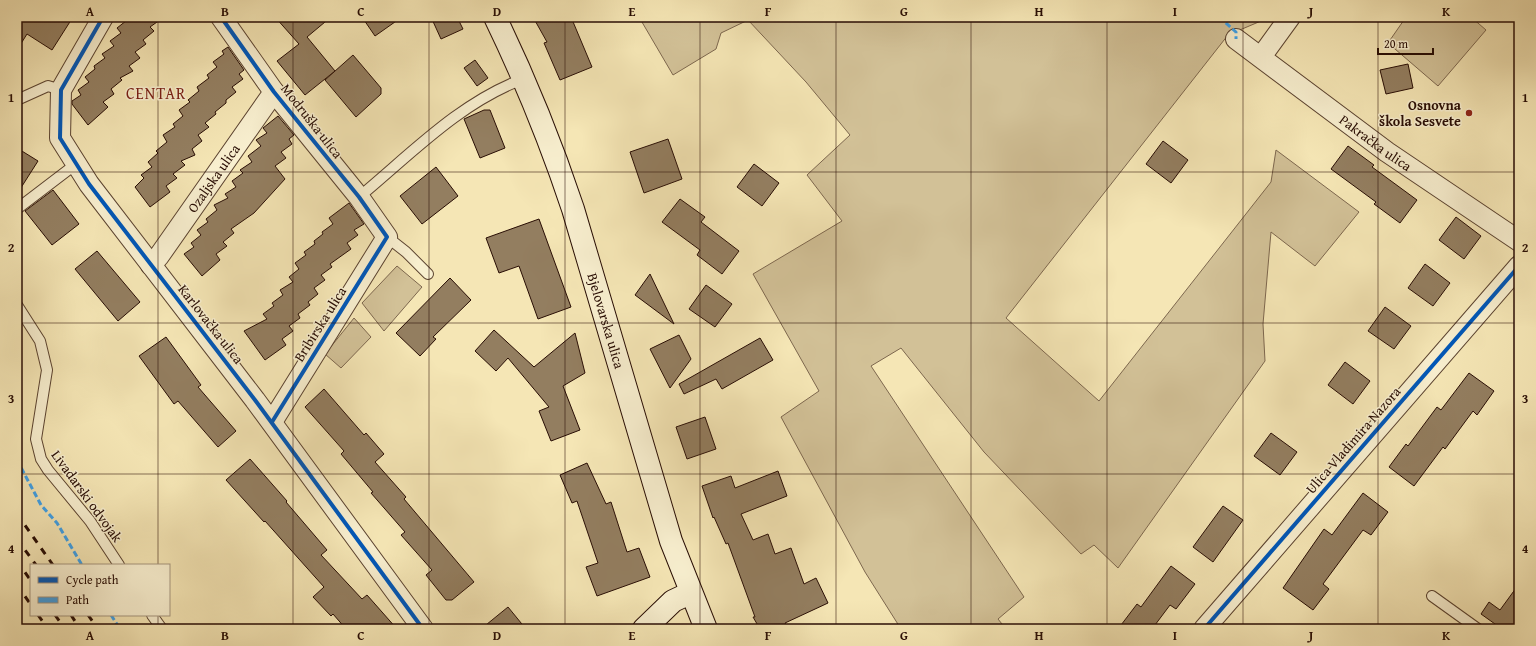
<svg xmlns="http://www.w3.org/2000/svg" width="1536" height="646" font-family="'Gentium Book Plus',serif">
  <style>
    .green { fill: #d2c197; stroke: #7d674e }
    .building { fill: #937e60; stroke: #280d04 }
    .lines { fill: none; stroke-linecap: round; stroke-linejoin: round }
    .lane-casing { stroke: #5b4330; stroke-width: 12 }
    .street-casing { stroke: #5b4330; stroke-width: 22 }
    .secondary-casing { stroke: #280d04; stroke-width: 24 }
    .lane { stroke: #f8efcf; stroke-width: 10 }
    .street { stroke: #f8efcf; stroke-width: 20 }
    .secondary { stroke: #f8efcf; stroke-width: 22 }
    .rail { stroke: #280d04; stroke-width: 3; stroke-dasharray: 7 7; stroke-linecap: butt }
    .quiet { stroke: #3ea1e9; stroke-width: 3; stroke-dasharray: 6 3; stroke-linecap: butt }
    .cycleway-casing { stroke: #f8efcf; stroke-width: 6 }
    .cycleway { stroke: #0057b8; stroke-width: 4 }
    .grid { fill: none; stroke: #280d04; stroke-width: 1; stroke-opacity: 0.55 }
    .poi-dot { fill: #8f2418; stroke: #f8efcf; stroke-width: 1.5 }
    .labels { text-anchor: middle; stroke-width: 3; stroke-linejoin: round; paint-order: stroke }
    .poi-label { font-size: 14px; font-weight: bold; fill: #280d04; stroke: #f8efcf; text-anchor: end }
    .street-label { font-size: 14px; fill: #280d04; stroke: #f8efcf }
    .quarter-label { font-size: 16px; letter-spacing: 1px; fill: #7a1f14; stroke: #f8efcf }
    .neatline { fill: none; stroke: #280d04; stroke-width: 1.5 }
    .grid-label { font-size: 13px; text-anchor: middle; font-weight: bold; fill: #280d04 }
  </style>
  <rect width="100%" height="100%" fill="#f5e6b5"/>
  <filter id="stains"><feTurbulence type="fractalNoise" baseFrequency=".005" numOctaves="4"/><feColorMatrix values="0 0 0 0 .2 0 0 0 0 .09 0 0 0 0 .02 0 0 0 .5 -.17"/></filter>
  <radialGradient id="worn" r=".72"><stop offset=".6" stop-color="#630" stop-opacity="0"/><stop offset="1" stop-color="#630" stop-opacity=".3"/></radialGradient>
  <g class="green">
    <path d="M639 17 1268 18 1228 35 1006 318 1099 401 1271 182 1276 150 1359 212 1315 266 1271 232 1263 324 1265 361 1118 568 1094 545 1081 554 984 452 901 348 871 366 1024 597 998 619 1006 629H901L865 572 781 417 819 391 753 274 842 221 807 175 850 135 806 82 748 20 721 33 716 49 673 75Z"/>
    <path d="M1406 17H1471L1486 30 1438 86 1388 43Z"/>
    <path d="M397 266 422 287 384 331 362 303Z"/>
    <path d="M354 318 371 337 341 368 325 354Z"/>
  </g>
  <g class="building">
    <path d="M21 17H73L52 50 27 34 17 50V24Z"/>
    <path d="M131 17H164L150 27 154 31 143 40 146 44 135 52 140 58 129 66 133 71 120 78 122 80 111 89 114 94 103 102 108 107 88 125 72 104V101L81 95 78 90 89 82 85 77 95 69 94 66 105 58 102 54 114 46 110 41 121 33 117 28Z"/>
    <path d="M275 17H331L307 37 335 71 305 95 277 61 299 44Z"/>
    <path d="M362 17H402L375 36Z"/>
    <path d="M431 17H457L463 29 441 39Z"/>
    <path d="M533 17H571L592 67 560 80 544 43 547 42Z"/>
    <path d="M228 47 244 70 239 74 243 79 232 87 236 92 226 100V103L215 112 216 114 205 123 209 127 198 135 202 141 192 149 195 155 181 161 185 165 173 174 177 178 166 186 170 192 150 207 135 187 144 178 141 175 152 167 148 162 158 153 156 151 167 142 163 135 175 127 173 124 183 116 179 110 190 102 188 100 199 91 197 87 209 78 207 75 217 67 213 62 224 54 222 51Z"/>
    <path d="M353 55 381 88V94L356 117 325 80Z"/>
    <path d="M475 60 488 78 477 86 464 68Z"/>
    <path d="M1408 64 1413 88 1386 94 1380 70Z"/>
    <path d="M484 110H490L505 148 480 158 464 119Z"/>
    <path d="M278 116 294 135 289 139 292 144 281 152 286 158 275 166 285 179 254 213 231 229 234 233 223 242 227 246 216 254 220 260 202 276 184 254 194 247 191 243 201 235 197 230 208 222 206 219 217 210 214 205 228 198 225 194 236 187 232 181 243 173 240 170 252 162 248 156 261 146 256 140 267 133 263 128Z"/>
    <path d="M668 139 682 179 644 193 630 152Z"/>
    <path d="M1163 141 1188 160 1171 183 1146 164Z"/>
    <path d="M1348 146 1374 165 1372 167 1417 200 1400 223 1374 204 1376 202 1331 169Z"/>
    <path d="M17 148 38 161 17 194Z"/>
    <path d="M754 164 779 183 762 206 737 187Z"/>
    <path d="M436 167 458 196 422 224 400 196Z"/>
    <path d="M53 190 79 224 52 245 25 211Z"/>
    <path d="M680 199 705 217 701 222 739 251 722 274 697 255 700 250 662 222Z"/>
    <path d="M349 203 364 224 354 230 358 235 347 243 351 249 330 264 332 267 321 275 325 280 314 288 318 294 308 302 310 305 298 314 300 318 289 326 293 331 282 339 286 345 265 360 244 331 267 319 263 314 274 306 272 303 283 295 280 290 293 282 289 277 299 269 295 263 306 255 304 252 315 244 314 241 323 234 322 232 333 224 329 218Z"/>
    <path d="M1456 217 1481 236 1464 259 1439 240Z"/>
    <path d="M539 219 571 307 538 319 519 266 499 273 486 238Z"/>
    <path d="M97 251 140 302 118 321 75 269Z"/>
    <path d="M1425 264 1450 283 1433 306 1408 288Z"/>
    <path d="M650 274 674 324 635 295Z"/>
    <path d="M450 278 471 300 433 337 436 339 420 356 396 333Z"/>
    <path d="M706 285 732 304 715 327 689 309Z"/>
    <path d="M1385 307 1411 326 1394 349 1368 331Z"/>
    <path d="M494 330 534 367 575 333 585 373 563 386 580 430 551 441 539 411 549 407 508 358 496 371 475 351Z"/>
    <path d="M679 335 691 359 670 388 650 349Z"/>
    <path d="M166 337 201 385 198 387 236 431 218 447 178 401 174 404 139 356Z"/>
    <path d="M760 338 773 360 722 389 716 379 684 394 679 384Z"/>
    <path d="M1345 362 1370 381 1353 404 1328 385Z"/>
    <path d="M1469 373 1494 391 1477 415 1473 411 1445 449 1443 447 1414 486 1389 467 1406 444 1408 446 1437 407 1441 410Z"/>
    <path d="M324 389 364 435 366 433 384 454 375 462 406 497 404 499 474 582 452 600H446L426 575 432 570 401 535 405 532 371 493 373 492 341 454 344 451 305 407Z"/>
    <path d="M705 417 716 449 687 459 676 427Z"/>
    <path d="M1271 433 1297 452 1280 475 1254 456Z"/>
    <path d="M250 459 287 501 286 502 327 550 321 555 362 599 367 595 397 629H346L333 614 331 616 313 597 324 587 265 521 264 522 226 480Z"/>
    <path d="M587 463 606 504 611 502 627 552 639 548 650 577 597 596 586 567 598 563 577 501 572 503 560 475Z"/>
    <path d="M778 471 787 496 741 514 753 540 768 534 775 554 791 548 804 584 816 578 828 603 785 623 788 629H760L753 617H755L728 543 726 544 714 517 713 518 702 486 731 476 735 488Z"/>
    <path d="M1363 493 1388 512 1371 535 1363 530 1323 584 1329 589 1313 610 1283 588 1324 529 1332 535Z"/>
    <path d="M1223 506 1243 520 1213 562 1193 547Z"/>
    <path d="M1171 566 1195 584 1176 609 1170 605 1152 629H1118L1137 604 1141 607Z"/>
    <path d="M1519 584V629H1502L1481 614 1489 602 1500 610Z"/>
    <path d="M508 607 526 629H481Z"/>
  </g>
  <g class="lines">
    <defs>
      <g id="lane">
        <path d="M17 100 48 86 61 90"/>
        <path d="M359 197C411 154 459 103 523 79"/>
        <path d="M17 209 76 164"/>
        <path d="M387 237 406 252 428 274"/>
        <path d="M17 305 40 341 47 370 36 439 41 459 48 470 90 521 119 565"/>
        <path d="M1432 596 1478 629"/>
        <path d="M152 615 162 629"/>
      </g>
      <g id="street">
        <path d="M103 17 61 90 60 138 89 184 255 400 423 629"/>
        <path d="M221 17 274 92 359 197 387 237 272 422"/>
        <path id="s1" d="M1236 39 1387 152 1519 241"/>
        <path d="M1261 57 1290 17"/>
        <path id="s2" d="M151 265 159 256 274 92"/>
        <path d="M1204 629 1519 266"/>
      </g>
      <g id="secondary">
        <path id="s3" d="M495 17C525 79 551 143 573 209L671 541 706 629"/>
        <path d="M644 629 673 601 690 593"/>
      </g>
    </defs>
    <use href="#lane" class="lane-casing"/>
    <use href="#street" class="street-casing"/>
    <use href="#secondary" class="secondary-casing"/>
    <use href="#lane" class="lane"/>
    <use href="#street" class="street"/>
    <use href="#secondary" class="secondary"/>
    <g class="rail">
      <path d="M17 514 53 565"/>
      <path d="M17 539 36 565"/>
      <path d="M17 561 31 581"/>
      <path d="M17 585 31 605"/>
      <path d="M38 615 48 629"/>
      <path d="M55 615 65 629"/>
      <path d="M71 615 80 629"/>
      <path d="M88 615 98 629"/>
    </g>
    <g class="quiet">
      <path d="M1219 17 1236 32V39"/>
      <path d="M17 460 41 505 57 523 82 565"/>
      <path d="M111 615 120 629"/>
    </g>
    <defs>
      <g id="cycleway">
        <path d="M103 17 61 90 60 138 89 184 255 400 423 629"/>
        <path d="M221 17 274 92 359 197 387 237 272 422"/>
        <path d="M1204 629 1519 266"/>
      </g>
    </defs>
    <use href="#cycleway" class="cycleway-casing"/>
    <use href="#cycleway" class="cycleway"/>
  </g>
  <path class="grid" d="M158 17V565M293 17V629M429 17V629M565 17V629M700 17V629M836 17V629M971 17V629M1107 17V629M1243 17V629M1378 17V629M17 172H1519M17 323H1519M17 474H1519M158 615V629"/>
  <circle class="poi-dot" cx="1469" cy="113" r="4"/>
  <g class="labels">
    <g class="poi-label">
      <text x="1461" y="110">Osnovna<tspan x="1461" dy="16">škola Sesvete</tspan></text>
    </g>
    <g class="street-label">
      <text transform="translate(312 121) rotate(52)" y="5">Modruška ulica</text>
      <text dy="5" stroke="none"><textPath href="#s1" startOffset="174">Pakračka ulica</textPath></text>
      <text dy="5" stroke="none"><textPath href="#s2" startOffset="107">Ozaljska ulica</textPath></text>
      <text dy="5" stroke="none"><textPath href="#s3" startOffset="324">Bjelovarska ulica</textPath></text>
      <text transform="translate(211 324) rotate(52)" y="5">Karlovačka ulica</text>
      <text transform="translate(320 324) rotate(-58)" y="5">Bribirska ulica</text>
      <text transform="translate(1353 440) rotate(-49)" y="5">Ulica Vladimira Nazora</text>
      <text transform="translate(87 496) rotate(54)" y="5">Livadarski odvojak</text>
    </g>
    <g class="quarter-label">
      <text x="156" y="99">CENTAR</text>
    </g>
  </g>
  <rect width="1536" height="646" fill="none" stroke="#f5e6b5" stroke-width="44"/>
  <rect x="30" y="564" width="140" height="52" fill="#f8efcf" stroke="#a5957e"/>
  <rect x="38" y="577" width="20" height="6" fill="#0057b8" stroke="#a5957e"/>
  <text x="66" y="584" font-size="12" fill="#280d04">Cycle path</text>
  <rect x="38" y="597" width="20" height="6" fill="#3ea1e9" stroke="#a5957e"/>
  <text x="66" y="604" font-size="12" fill="#280d04">Path</text>
  <path d="M1378 48v6h55v-6" fill="none" stroke="#280d04" stroke-width="2"/>
  <text x="1384" y="48" font-size="12" fill="#280d04" stroke="#f8efcf" stroke-width="3" paint-order="stroke">20 m</text>
  <rect x="22" y="22" width="1492" height="602" class="neatline"/>
  <g class="grid-label">
    <text x="90" y="16">A</text>
    <text x="225" y="16">B</text>
    <text x="361" y="16">C</text>
    <text x="497" y="16">D</text>
    <text x="632" y="16">E</text>
    <text x="768" y="16">F</text>
    <text x="904" y="16">G</text>
    <text x="1039" y="16">H</text>
    <text x="1175" y="16">I</text>
    <text x="1311" y="16">J</text>
    <text x="1446" y="16">K</text>
    <text x="11" y="102">1</text>
    <text x="1525" y="102">1</text>
    <text x="11" y="252">2</text>
    <text x="1525" y="252">2</text>
    <text x="11" y="403">3</text>
    <text x="1525" y="403">3</text>
    <text x="11" y="553">4</text>
    <text x="1525" y="553">4</text>
    <text x="90" y="640">A</text>
    <text x="225" y="640">B</text>
    <text x="361" y="640">C</text>
    <text x="497" y="640">D</text>
    <text x="632" y="640">E</text>
    <text x="768" y="640">F</text>
    <text x="904" y="640">G</text>
    <text x="1039" y="640">H</text>
    <text x="1175" y="640">I</text>
    <text x="1311" y="640">J</text>
    <text x="1446" y="640">K</text>
  </g>
  <rect width="100%" height="100%" filter="url(#stains)"/>
  <rect width="100%" height="100%" fill="url(#worn)"/>
</svg>
